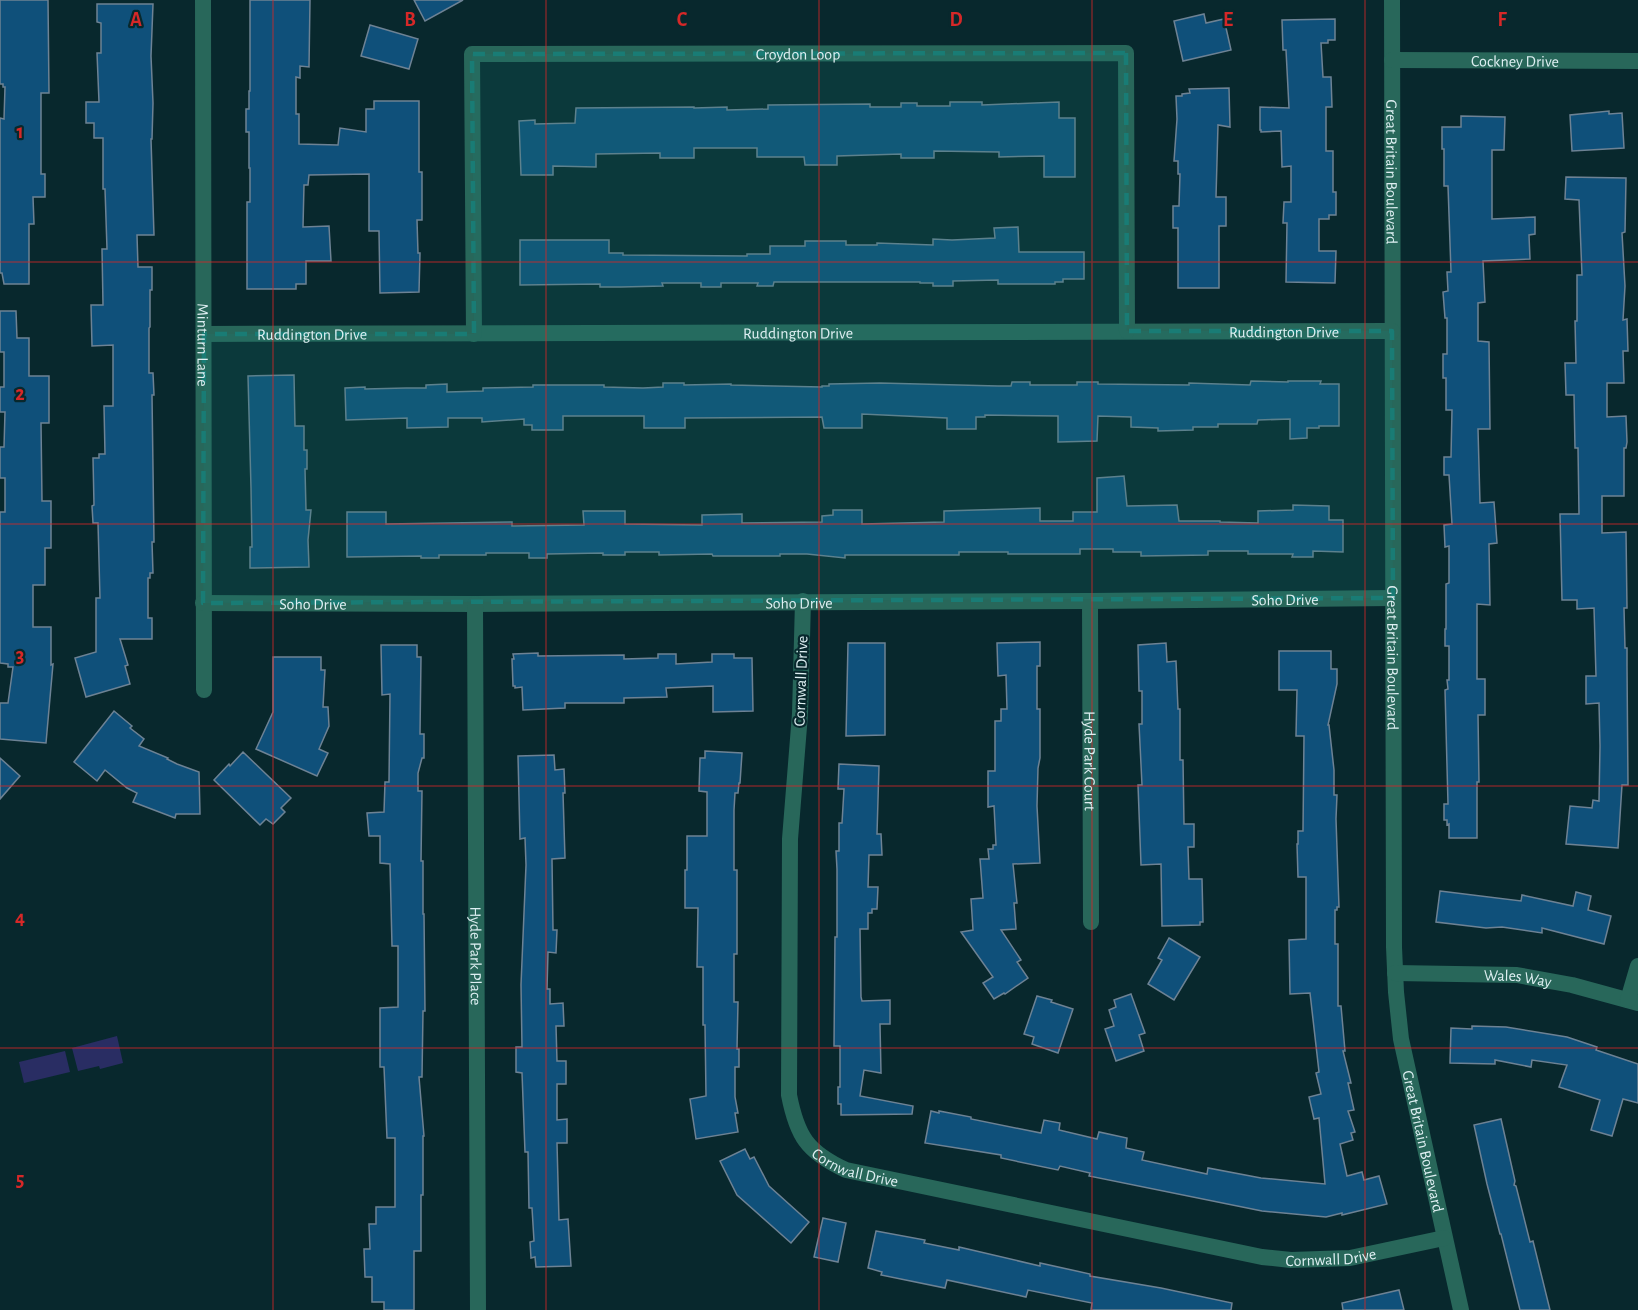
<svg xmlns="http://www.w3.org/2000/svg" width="1638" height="1310" font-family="'Alegreya Sans',sans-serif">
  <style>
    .water { fill: #292d63 }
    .building { fill: #0f507a; stroke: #6d8294; stroke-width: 1.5 }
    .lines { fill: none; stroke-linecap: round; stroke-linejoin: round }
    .minor { stroke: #28675a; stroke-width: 16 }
    .marked { fill: #197c75; fill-opacity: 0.2; stroke: #197c75; stroke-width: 4.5; stroke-dasharray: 12 8; stroke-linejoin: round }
    .grid { fill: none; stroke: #d62828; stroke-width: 1.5; stroke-opacity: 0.55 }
    .labels { text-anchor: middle; stroke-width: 4.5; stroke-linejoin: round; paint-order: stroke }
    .street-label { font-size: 16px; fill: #deeff2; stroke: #08282d }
    .grid-label { font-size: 20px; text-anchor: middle; font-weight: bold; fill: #d62828; stroke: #08282d; stroke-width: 4.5; stroke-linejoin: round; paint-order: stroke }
  </style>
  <rect width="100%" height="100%" fill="#08282d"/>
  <g class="water">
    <path d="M117 1036 123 1063 100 1069 99 1066 78 1071 72 1048Z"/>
    <path d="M65 1051 70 1072 24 1083 19 1062Z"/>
  </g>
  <g class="building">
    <path d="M0 0H48L49 93H41V174H45V197H33L34 224H29V284H4L2 273H0V118L4 119 5 87H3V84H0Z"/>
    <path d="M250 0H310L309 67 300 66V78L296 77V114H299V144L338 145 340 128 366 132V109H374V101H419V172H422V220H417L418 253H420L419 292 380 293 379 231H369V174L309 175 308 185H304L303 227 329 226 331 261H306V284H296V289H247V202H250V168H249V132H246V109H249V91H250Z"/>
    <path d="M414 0H463L425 21Z"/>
    <path d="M97 4H153L151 56 153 103 152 139H151L154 235H137L138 267H152V290H150V327L149 328V373H153L154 395H152L154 542H152L153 573H150V578H148V618H152V639H120L128 665 125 666 130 684 86 697 75 658 96 652V598H100L98 523H93L92 506 94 505 93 458H99V454H105L104 406H113V345L92 346 91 305H103L102 249H107L105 189H103V138H94V123H86V102H99L97 53H101V23L97 22Z"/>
    <path d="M1204 14 1206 23 1224 19 1231 50 1183 61 1174 21Z"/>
    <path d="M1335 19V40H1328V43H1321L1323 77H1331L1332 107H1326V151H1333V192H1336V215H1329V219H1319V251H1336L1335 283 1286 282 1287 223H1283L1284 202H1291V166L1282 167 1281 131 1261 132V130H1260V107L1289 108 1286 50H1283L1282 20Z"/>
    <path d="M370 25 418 39 409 69 361 56Z"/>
    <path d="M1229 88 1230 127 1218 125 1216 197H1226V226H1219V288H1178V228H1173V206H1179L1180 174H1178V161H1174L1177 119 1176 96H1182V94L1190 93 1189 89Z"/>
    <path d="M950 102H982V105L1059 102V118H1075V177H1044V156L999 157V152L934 151V158H901V154L837 156V165H805L804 157H757V148H694V158H660V153L596 154V167L553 166V175H521L519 121 535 120V124L575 123 576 108 694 107V108L727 107V110L768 109V105L870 104V107H901V103H917V106H950Z"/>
    <path d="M1609 111V114L1622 113 1624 148 1572 151 1570 115Z"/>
    <path d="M1461 116 1505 117 1504 150H1492V219L1535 217V234L1529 235 1530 259 1483 261 1485 302 1478 303V341L1489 342 1490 429H1478L1480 503 1494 502 1497 543 1489 544 1490 605 1477 604V679H1485V715H1478L1479 782H1477V838H1449V824L1447 825V820H1444V804H1448L1445 690 1448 689 1447 680H1449V646H1445V629H1446V584L1449 583V546L1445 547 1444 525 1452 524 1449 475H1444V457H1451L1452 410H1446V378H1443V354H1447V318H1445L1443 292 1448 291 1447 272H1451L1448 186H1444V149H1442V127H1461Z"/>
    <path d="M1566 177 1626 178 1625 232 1622 233 1625 286 1623 320 1627 319 1628 351H1623L1624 383H1607V417L1626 416 1627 442 1626 448H1624V496H1602V533L1626 532 1627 608H1624L1625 648H1627V666L1628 785H1622L1618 848 1566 844 1570 806 1592 808 1593 800 1599 801 1600 746 1599 703 1586 704V676H1596L1594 608 1577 609V600H1562L1560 514H1579L1578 448H1575L1574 395H1566L1565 363H1576L1575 321H1577V275H1582L1579 200 1565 199Z"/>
    <path d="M1018 227 1019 252H1084V279H1063V282H1055V284H998V280L953 281V286H933V283H920V282H774L773 286H757L758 283H721V287H701V283H662L663 286 621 287H600V284L520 285V240H609V253H623V255L747 256V254H770V246H805V241H846V245H877V243L933 245V239L952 240 995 238 994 228Z"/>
    <path d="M0 311H16L17 338H29V376H49V423H41L42 501H51V548H45V585H33V627H51V665L53 664 46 743 0 739V703H8L13 667H8V664L0 663V512H5V478H0V447H4L5 412H0V387H4V352H0Z"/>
    <path d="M294 375 295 426H304V450H307V469H305L306 510H311L308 540 309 567 250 568V547H252L251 488 248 376Z"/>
    <path d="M1251 381 1288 382V381H1321L1320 384H1339V426H1319V428H1307V438L1290 439V419L1258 420 1257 424H1218V427H1193V430L1158 431V428L1131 427V417L1098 416 1097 441 1058 442V416L985 415V417H976V429H947V418L862 414V428H824L822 417 685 418V428H644V416H563V430H532V425H524V419L482 422V418H448V427L407 428V418L346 420 345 388 365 387V389L406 388H426V385L447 384V392L483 391V388L533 387V385H604V387L643 388 663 387V383H684V385L731 384V385L822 387V386H829V384L880 383 998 386H1011L1012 382H1030V385H1077V382H1098V384L1189 385V383L1250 385Z"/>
    <path d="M1124 476 1127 506 1177 505 1179 521H1220V522L1258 523V511L1293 510V505L1329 506V520H1343V552L1313 551V557H1292L1293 554H1248V551H1208V555L1141 556V552H1113V549H1080V554H1008V552H959V555H845V558L807 554H780V556H713L712 554 659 555V552H625V555H603V553L547 554V558H529V553H486V555H439V558H421V556L347 557V512H386V524L512 522V526L584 525 583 511H625V524L702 525V515L742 514V523L822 522V516L833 515V510H862V524L944 522V511L1040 508V521H1073V512H1097V478Z"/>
    <path d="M1040 642V666H1037V709H1040V758L1038 768 1037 806 1040 863 1013 864 1017 903H1014L1016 929 1001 930 1021 960 1017 962 1028 978 1005 994 1004 993 994 999 983 983 993 977 961 932 973 930 971 899 983 898 980 859H989L988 849H993V845H996L994 806 988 807V771H995V721H1001V709H1007L1006 675 998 676 997 643Z"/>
    <path d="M848 643H885V735L846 736Z"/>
    <path d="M1166 643 1167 662 1176 661 1178 709H1180V760H1183L1184 824H1194V847H1188L1189 879H1202L1203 922H1200V925L1162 926 1161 864 1141 865 1138 785H1142L1139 724H1142V691H1139L1138 645Z"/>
    <path d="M381 645H417V657H421L420 734H424V758H422L418 773V791H422L421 861H423V914H424L425 1011H423L422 1077H419L424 1136H423V1195H421V1251H414V1310H384V1302H372V1277H365L364 1249H370L369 1224H376V1207H395V1138H387L384 1067H380V1008L398 1007V946H392L390 864 380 863V836H369L367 813 384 812 385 782H389L390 694 382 695Z"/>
    <path d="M1279 651H1331V669H1337V684L1328 725H1329L1334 770V795H1337L1336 819 1339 907H1337V910H1335V944H1338V1006H1341L1345 1051H1343L1351 1083H1348L1354 1110 1348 1111 1355 1132 1351 1133 1353 1140 1340 1144 1347 1176 1362 1172 1364 1180 1379 1176 1387 1204 1342 1215V1213L1326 1217 1262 1211 1089 1176 1090 1173 1060 1166 1058 1170 1001 1158V1155L925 1143 931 1111 939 1113V1111L971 1117V1119L1041 1133 1044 1120 1060 1123 1059 1130 1097 1139 1099 1132 1127 1138 1126 1148 1144 1152 1142 1160 1207 1174 1208 1168 1261 1178 1325 1184 1319 1118 1314 1119 1309 1097 1321 1094 1316 1073 1319 1072 1310 993 1290 994 1289 940 1306 939V877H1298L1297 844H1298V831H1303L1304 736H1296L1297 690H1279Z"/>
    <path d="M538 653V656L624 655V659L658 658V654H676V664L712 662V654H734V658H752L753 711 713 712V686L666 688 667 697 624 698V703H565V708L523 710 522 687 515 688V686H513L512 659H514L513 654Z"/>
    <path d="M273 657H321V670H325L323 707H328L329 726 319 749 328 753 317 776 256 749 273 712Z"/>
    <path d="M114 711 132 726 130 728 144 739 139 746 168 758 167 759 177 764 199 772 200 814H176L175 818 133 802 137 793 127 788 105 770 97 781 74 762Z"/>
    <path d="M705 751 742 753 740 783H739L738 793H735L734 810V870H737V954H734V1002H738L737 1049H739V1067H735V1097L738 1113H735L738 1132 696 1139 690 1099 706 1096 705 1025H703V967H697L698 908H685V870H687V836H707V792L699 791 700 758H705Z"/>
    <path d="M243 752 291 798 281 808 285 812 273 824 266 819 260 825 214 780 229 764 230 766Z"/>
    <path d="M554 755 555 770 564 769 565 793H563L565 858 552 859 553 930H557L556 953 548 952 547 989H550V1004L563 1003 564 1026H556L557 1061H566V1084H557V1120L567 1119V1143H557L559 1220 568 1219 571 1266 536 1267 535 1257 531 1258 530 1242 534 1241 532 1208H529L528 1152H525L522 1073 516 1072V1047H522L521 985 526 865 525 838 520 839 518 756Z"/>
    <path d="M0 758 20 776 0 799Z"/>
    <path d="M839 764 879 766 877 834H881L882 855H869L868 887H878L877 909H872V913H868V929H860L861 997 862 1001 890 1000V1024H880L881 1073 864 1070 860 1096 913 1106 912 1114 841 1115V1104H838V1087H840V1046H834L835 937H837V869L836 851H839V823H842L844 789H838Z"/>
    <path d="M1440 891 1521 901 1522 895 1573 906 1576 892 1591 896 1588 910 1611 916 1604 944 1542 928V933L1502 927 1486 928 1436 922Z"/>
    <path d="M1169 938 1200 957 1174 1000 1148 984 1162 960 1158 958Z"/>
    <path d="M1131 994 1145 1033 1139 1035 1144 1051 1116 1061 1105 1029 1114 1026 1109 1010 1116 1007 1114 1000Z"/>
    <path d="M1037 996 1052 1000 1051 1002 1073 1009 1058 1053 1032 1044 1034 1037 1024 1034Z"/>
    <path d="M1472 1026 1506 1027 1567 1037 1597 1047 1596 1050 1638 1064V1103L1623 1099 1612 1136 1591 1130 1600 1100 1559 1087 1567 1065 1532 1060 1531 1067 1495 1060V1064L1450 1063 1451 1028 1472 1029Z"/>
    <path d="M1501 1119 1515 1181 1514 1185 1516 1186 1530 1242 1533 1241 1550 1310H1520L1501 1234H1500L1487 1184 1474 1125Z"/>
    <path d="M745 1149 750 1159 754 1157 769 1186 809 1222 791 1243 737 1195 720 1161Z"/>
    <path d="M823 1218 846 1223 838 1262 814 1257Z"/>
    <path d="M876 1231 925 1240 924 1243 959 1250V1247L1040 1266V1263L1090 1274V1276L1161 1288 1232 1303 1231 1310H1091L1092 1303 1028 1290 1026 1297 947 1280 945 1288 881 1275 882 1272 868 1268Z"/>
    <path d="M1399 1290 1404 1310H1343L1342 1303Z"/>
  </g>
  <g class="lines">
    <g class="minor">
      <path id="s1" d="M203 0 204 690"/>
      <path id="s2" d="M1392 0 1394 947 1396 992 1401 1039 1461 1310"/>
      <path id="s3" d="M1392 60 1638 61"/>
      <path id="s4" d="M204 334 1392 331"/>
      <path id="s5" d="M474 334 472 54H492L1126 53 1127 331"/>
      <path id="s6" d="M803 601 800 714 790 839 789 1095C797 1136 807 1152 846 1170L1262 1257 1291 1260 1350 1258 1444 1238"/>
      <path id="s7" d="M1090 601 1091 922"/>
      <path id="s8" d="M203 603 475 604 1090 601 1393 598"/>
      <path id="s9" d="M475 604 478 1310"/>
      <path id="s10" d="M1395 973 1517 975 1572 985 1638 1003"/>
      <path d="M1628 1000 1638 966"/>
    </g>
  </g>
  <path class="marked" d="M1126 53 1127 331H1392L1393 598 203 603 204 334H474L472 54Z"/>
  <path class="grid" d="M273 0V1310M546 0V1310M819 0V1310M1092 0V1310M1365 0V1310M0 262H1638M0 524H1638M0 786H1638M0 1048H1638"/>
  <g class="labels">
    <g class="street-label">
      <text dy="6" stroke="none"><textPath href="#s5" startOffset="606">Croydon Loop</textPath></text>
      <text dy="6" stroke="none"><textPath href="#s3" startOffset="123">Cockney Drive</textPath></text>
      <text dy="6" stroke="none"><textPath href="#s2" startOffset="172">Great Britain Boulevard</textPath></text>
      <text dy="6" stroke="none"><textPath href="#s4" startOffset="1080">Ruddington Drive</textPath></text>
      <text dy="6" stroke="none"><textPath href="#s4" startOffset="594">Ruddington Drive</textPath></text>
      <text dy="6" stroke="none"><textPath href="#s4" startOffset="108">Ruddington Drive</textPath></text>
      <text dy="6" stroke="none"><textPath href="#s1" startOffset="345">Minturn Lane</textPath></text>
      <text dy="6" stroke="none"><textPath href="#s8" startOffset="1082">Soho Drive</textPath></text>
      <text dy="6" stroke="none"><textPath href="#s8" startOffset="596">Soho Drive</textPath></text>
      <text dy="6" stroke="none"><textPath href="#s8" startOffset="110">Soho Drive</textPath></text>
      <text dy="6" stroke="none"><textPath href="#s2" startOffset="658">Great Britain Boulevard</textPath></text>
      <text transform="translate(800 681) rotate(-88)" y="6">Cornwall Drive</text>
      <text dy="6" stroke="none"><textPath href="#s7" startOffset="160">Hyde Park Court</textPath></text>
      <text dy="6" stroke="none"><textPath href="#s9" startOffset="352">Hyde Park Place</textPath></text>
      <text dy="6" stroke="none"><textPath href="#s10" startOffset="123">Wales Way</textPath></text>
      <text dy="6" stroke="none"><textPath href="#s2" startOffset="1144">Great Britain Boulevard</textPath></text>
      <text dy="6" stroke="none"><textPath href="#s6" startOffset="602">Cornwall Drive</textPath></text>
      <text dy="6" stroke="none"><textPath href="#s6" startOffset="1088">Cornwall Drive</textPath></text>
    </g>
  </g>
  <g class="grid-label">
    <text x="136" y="26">A</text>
    <text x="410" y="26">B</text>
    <text x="682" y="26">C</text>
    <text x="956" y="26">D</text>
    <text x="1228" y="26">E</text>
    <text x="1502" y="26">F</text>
    <text x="20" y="138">1</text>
    <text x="20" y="400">2</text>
    <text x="20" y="662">3</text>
    <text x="20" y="924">4</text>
    <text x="20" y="1186">5</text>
  </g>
</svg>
